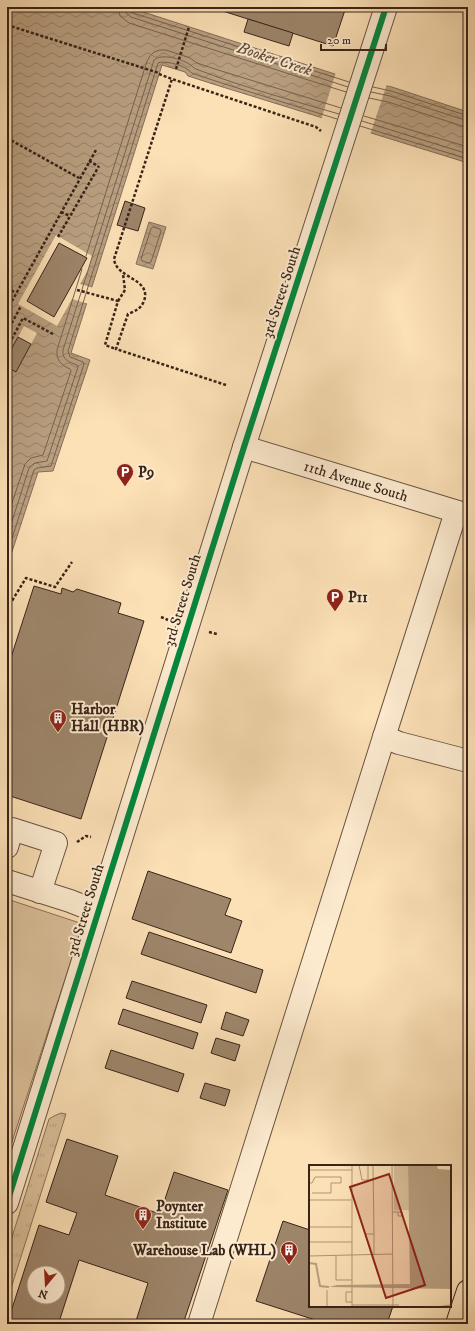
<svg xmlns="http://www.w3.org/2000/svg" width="475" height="1331" font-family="'IM FELL DW Pica',serif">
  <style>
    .grass { fill: url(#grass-tufts); stroke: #8a725a }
    .green { fill: #dbc09b; stroke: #8a725a }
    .water { fill: url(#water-waves); stroke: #856e57 }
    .pier { fill: #fce0b6 }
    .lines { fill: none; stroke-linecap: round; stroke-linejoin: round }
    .shore { stroke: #78624d; stroke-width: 1 }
    .building { fill: #9e866b; stroke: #382419; fill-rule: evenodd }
    .minor-casing { stroke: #695340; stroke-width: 24 }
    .major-casing { stroke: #382419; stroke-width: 24 }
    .path { stroke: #382419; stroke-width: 2.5; stroke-dasharray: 3 2; stroke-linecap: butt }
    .minor { stroke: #fdebd0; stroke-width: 22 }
    .major { stroke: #fce0b6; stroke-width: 22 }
    .cycleway-casing { stroke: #fdebd0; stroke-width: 8 }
    .cycleway { stroke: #00873e; stroke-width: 6 }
    .labels { text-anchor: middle; stroke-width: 4; stroke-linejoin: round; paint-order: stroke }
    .street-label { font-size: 15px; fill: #382419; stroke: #fdebd0 }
    .poi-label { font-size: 15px; font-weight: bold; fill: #382419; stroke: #fdebd0; text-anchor: start }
    .water-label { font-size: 16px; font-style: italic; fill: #654f3d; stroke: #fdebd0 }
    .inset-river { fill: none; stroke: #b9a081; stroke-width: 2 }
    .inset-road { fill: none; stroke: #ae9577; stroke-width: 1 }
    .view { fill: #8f2418; fill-opacity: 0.15; stroke: #8f2418; stroke-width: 2 }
    .inset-edge { fill: none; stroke: #382419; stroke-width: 2 }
  </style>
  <defs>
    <pattern id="grass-tufts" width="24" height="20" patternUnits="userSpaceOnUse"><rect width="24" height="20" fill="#dbc09b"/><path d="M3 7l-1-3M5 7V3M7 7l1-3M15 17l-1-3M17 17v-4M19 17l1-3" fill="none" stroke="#bda585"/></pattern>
    <pattern id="water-waves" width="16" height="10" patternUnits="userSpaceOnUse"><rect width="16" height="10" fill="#b9a081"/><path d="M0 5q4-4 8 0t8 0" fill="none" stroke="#978269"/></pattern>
  </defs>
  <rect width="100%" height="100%" fill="#fce0b6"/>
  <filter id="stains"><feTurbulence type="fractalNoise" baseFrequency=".005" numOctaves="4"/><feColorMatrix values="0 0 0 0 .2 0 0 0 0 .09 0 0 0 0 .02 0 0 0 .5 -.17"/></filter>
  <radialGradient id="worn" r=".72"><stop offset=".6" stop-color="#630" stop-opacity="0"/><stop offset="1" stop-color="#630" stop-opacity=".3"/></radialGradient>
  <path class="grass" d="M61 1113 66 1114 7 1301V1253L49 1119 54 1116Z"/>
  <path class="green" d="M7 899 83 924 7 1157Z"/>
  <g class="water">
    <path d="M7 7H128L341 76 392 87 468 112V163L213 84 188 76 185 72 162 65 71 353 90 360 53 471 38 472 7 567Z"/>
    <path d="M149 222 166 227 153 269 136 264Z"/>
  </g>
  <g class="pier">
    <path d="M336 72 387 84 370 135 321 120Z"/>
    <path d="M56 235 92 256 88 270 80 284 94 288 89 304 72 299 57 326 18 304Z"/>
    <path d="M24 326 37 333 16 372 7 367V357Z"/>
  </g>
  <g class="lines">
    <g class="shore">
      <path d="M118 7 120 16 129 23 346 92"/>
      <path d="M124 7 126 13 131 17 348 87"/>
      <path d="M129 7 130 11 133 13 349 82"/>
      <path d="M373 87 391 91 468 116"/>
      <path d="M371 92 390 96 468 121"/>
      <path d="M369 98 388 102 462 126 468 127"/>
      <path d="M364 116 468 147"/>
      <path d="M362 121 468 154"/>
      <path d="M360 126 468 159"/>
      <path d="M153 227 160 229 161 231 151 262 149 263 142 261 141 259 151 229Z"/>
      <path d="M86 256 147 61 150 56 154 52 160 50H166L190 58 197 63 218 70 341 108"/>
      <path d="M7 518 25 464 31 458 43 455 71 371 70 369C61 365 56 360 57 350L82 269"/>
      <path d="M7 537 29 468 35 463 47 461 78 367 77 365C69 362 62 360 63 350L154 60C162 53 181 59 189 64 192 65 193 68 196 69 242 87 291 100 339 114"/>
      <path d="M7 554 34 470 37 468 51 466 84 364 83 362 70 357 68 351 158 63C163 60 182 65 187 69 190 71 191 73 194 74 242 90 290 104 337 119"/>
    </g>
  </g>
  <g class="building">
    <path d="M210 7H346L333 46Z"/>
    <path d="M248 19 293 33 289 46 244 32Z"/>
    <path d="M125 201 145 208 138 231 117 225Z"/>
    <path d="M59 243 87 258 54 317 27 301Z"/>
    <path d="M18 337 31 344 16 372 7 367V357Z"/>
    <path d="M34 586 61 594 62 588 73 592 77 589 121 603 118 613 144 621 81 819 7 795V670Z"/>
    <path d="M148 871 231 899 225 915 242 921 231 953 132 919Z"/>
    <path d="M149 932 263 970 256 993 141 954Z"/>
    <path d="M132 981 207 1005 201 1023 126 998Z"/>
    <path d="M123 1009 198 1033 193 1049 118 1024Z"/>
    <path d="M226 1012 249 1020 243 1036 221 1029Z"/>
    <path d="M216 1038 240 1045 235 1061 211 1053Z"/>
    <path d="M111 1050 184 1074 178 1092 105 1068Z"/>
    <path d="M205 1083 230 1090 225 1106 200 1098Z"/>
    <path d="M67 1139 118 1156 105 1195 160 1214 174 1172 228 1190 183 1324H135L148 1283 79 1260 59 1322 65 1324H7L39 1225 69 1235 77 1213 46 1202ZM34 1273H58V1297H34Z"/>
    <path d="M283 1221 310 1230V1306H393L387 1324H328L256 1301Z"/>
  </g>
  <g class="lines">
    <defs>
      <g id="minor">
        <path d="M244 447 468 515"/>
        <path d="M384 737 456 512"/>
        <path d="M7 847 12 829 56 843 40 892"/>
        <path d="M7 881 70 901 98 912"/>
        <path d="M7 1203 244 447 386 7"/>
        <path d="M199 1324 384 737 399 743 468 761"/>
      </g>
      <path id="major" d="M457 1324 468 1291"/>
    </defs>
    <use href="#minor" class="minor-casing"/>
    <use href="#major" class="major-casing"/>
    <g class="path">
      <path d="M7 25 159 73"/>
      <path d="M176 69 189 27"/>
      <path d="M159 74 172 79"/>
      <path d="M7 138 79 178"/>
      <path d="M89 161 98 166"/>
      <path d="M61 212 70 216"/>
      <path d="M58 237 99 166"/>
      <path d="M7 288 16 293"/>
      <path d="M77 290 118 301 105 345 116 349"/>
      <path d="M118 301 125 290 123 274"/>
      <path d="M7 310 96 150"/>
      <path d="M7 332 21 306"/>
      <path d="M7 348 23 318 53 334"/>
      <path d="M226 385 116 349 128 314C135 311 141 309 144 301 152 278 116 279 114 259L172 79 316 127 321 131"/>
      <path d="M7 609 26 578 55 587 72 562"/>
      <path d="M161 617 168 620"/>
      <path d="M209 632 217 634"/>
      <path d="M77 842 86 836 91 837"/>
    </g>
    <use href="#minor" class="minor"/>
    <use href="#major" class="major"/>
    <defs>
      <path id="cycleway" d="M7 1203 244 447 386 7"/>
    </defs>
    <use href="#cycleway" class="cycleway-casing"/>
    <use href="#cycleway" class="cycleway"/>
  </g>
  <defs>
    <symbol id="parking-pin" viewBox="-11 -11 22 30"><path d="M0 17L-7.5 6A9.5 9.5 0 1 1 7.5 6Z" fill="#8f2418" stroke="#fdebd0"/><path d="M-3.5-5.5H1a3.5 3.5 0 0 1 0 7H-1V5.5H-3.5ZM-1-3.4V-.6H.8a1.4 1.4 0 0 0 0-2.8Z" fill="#fff"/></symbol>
    <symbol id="building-pin" viewBox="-11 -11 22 30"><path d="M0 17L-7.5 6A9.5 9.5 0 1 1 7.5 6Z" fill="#8f2418" stroke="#fdebd0"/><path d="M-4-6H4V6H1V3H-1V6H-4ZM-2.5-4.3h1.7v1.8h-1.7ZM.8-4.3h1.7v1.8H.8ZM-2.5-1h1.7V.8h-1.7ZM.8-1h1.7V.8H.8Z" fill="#fff"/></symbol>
  </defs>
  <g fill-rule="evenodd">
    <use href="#parking-pin" x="115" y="462" width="20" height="27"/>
    <use href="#parking-pin" x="325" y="587" width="20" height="27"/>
    <use href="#building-pin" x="48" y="708" width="20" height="27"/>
    <use href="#building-pin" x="133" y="1205" width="20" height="27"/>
    <use href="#building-pin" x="279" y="1240" width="20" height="27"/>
  </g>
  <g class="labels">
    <g class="street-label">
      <text transform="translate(281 292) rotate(-72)" y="5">3rd Street South</text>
      <text transform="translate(356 481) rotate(17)" y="5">11th Avenue South</text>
      <text transform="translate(182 600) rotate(-73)" y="5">3rd Street South</text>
      <text transform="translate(85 910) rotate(-73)" y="5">3rd Street South</text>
    </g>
    <g class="poi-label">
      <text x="138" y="477">P9</text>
      <text x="348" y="602">P11</text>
      <text x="71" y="714">Harbor<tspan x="71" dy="17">Hall (HBR)</tspan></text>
      <text x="156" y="1211">Poynter<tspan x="156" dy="17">Institute</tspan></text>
      <text x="276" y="1255" text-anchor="end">Warehouse Lab (WHL)</text>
    </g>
    <g class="water-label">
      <text transform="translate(275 58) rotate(18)" y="6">Booker Creek</text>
    </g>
  </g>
  <g transform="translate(309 1165)">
    <rect width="142" height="142" fill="#fce0b6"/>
    <path d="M85 0H99L100 45H85Z" fill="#dbc09b"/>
    <path d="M99 0H128L129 4 142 5V124L20 122 28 120 101 119Z" fill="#b9a081"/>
    <path class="inset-river" d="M0 98 7 99 11 121 20 122"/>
    <path class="inset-road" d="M43 0V142M50 0 53 15H59V0M83 0 84 142M0 5H43M0 18H3L6 12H32V18H22V28H3M0 35H42M84 47H93V51H89V47M0 62H43M56 69H65L64 0M65 69V90M0 77H43M0 91 84 89M27 91V115H43M18 125V142M43 137H37V127H43M43 140H90M127 142 142 140"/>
    <path class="view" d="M80 9 116 120 77 133 41 22Z"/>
    <rect width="142" height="142" class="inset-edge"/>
  </g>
  <rect width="475" height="1331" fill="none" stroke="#fce0b6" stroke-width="24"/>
  <rect x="8" y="8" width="459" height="1315" fill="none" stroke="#382419" stroke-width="2"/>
  <rect x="12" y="12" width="451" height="1307" fill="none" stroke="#382419"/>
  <g transform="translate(46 1285) rotate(198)"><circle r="19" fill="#fdebd0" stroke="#ae9b87"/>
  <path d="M0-3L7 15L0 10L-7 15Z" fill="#8f2418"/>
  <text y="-6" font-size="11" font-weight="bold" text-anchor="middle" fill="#382419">N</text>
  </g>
  <path d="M321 44v6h65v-6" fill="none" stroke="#382419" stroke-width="2"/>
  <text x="327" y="44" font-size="12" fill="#382419" stroke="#fdebd0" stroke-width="3" paint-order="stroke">20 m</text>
  <rect width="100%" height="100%" filter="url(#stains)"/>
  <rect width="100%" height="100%" fill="url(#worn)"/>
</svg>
